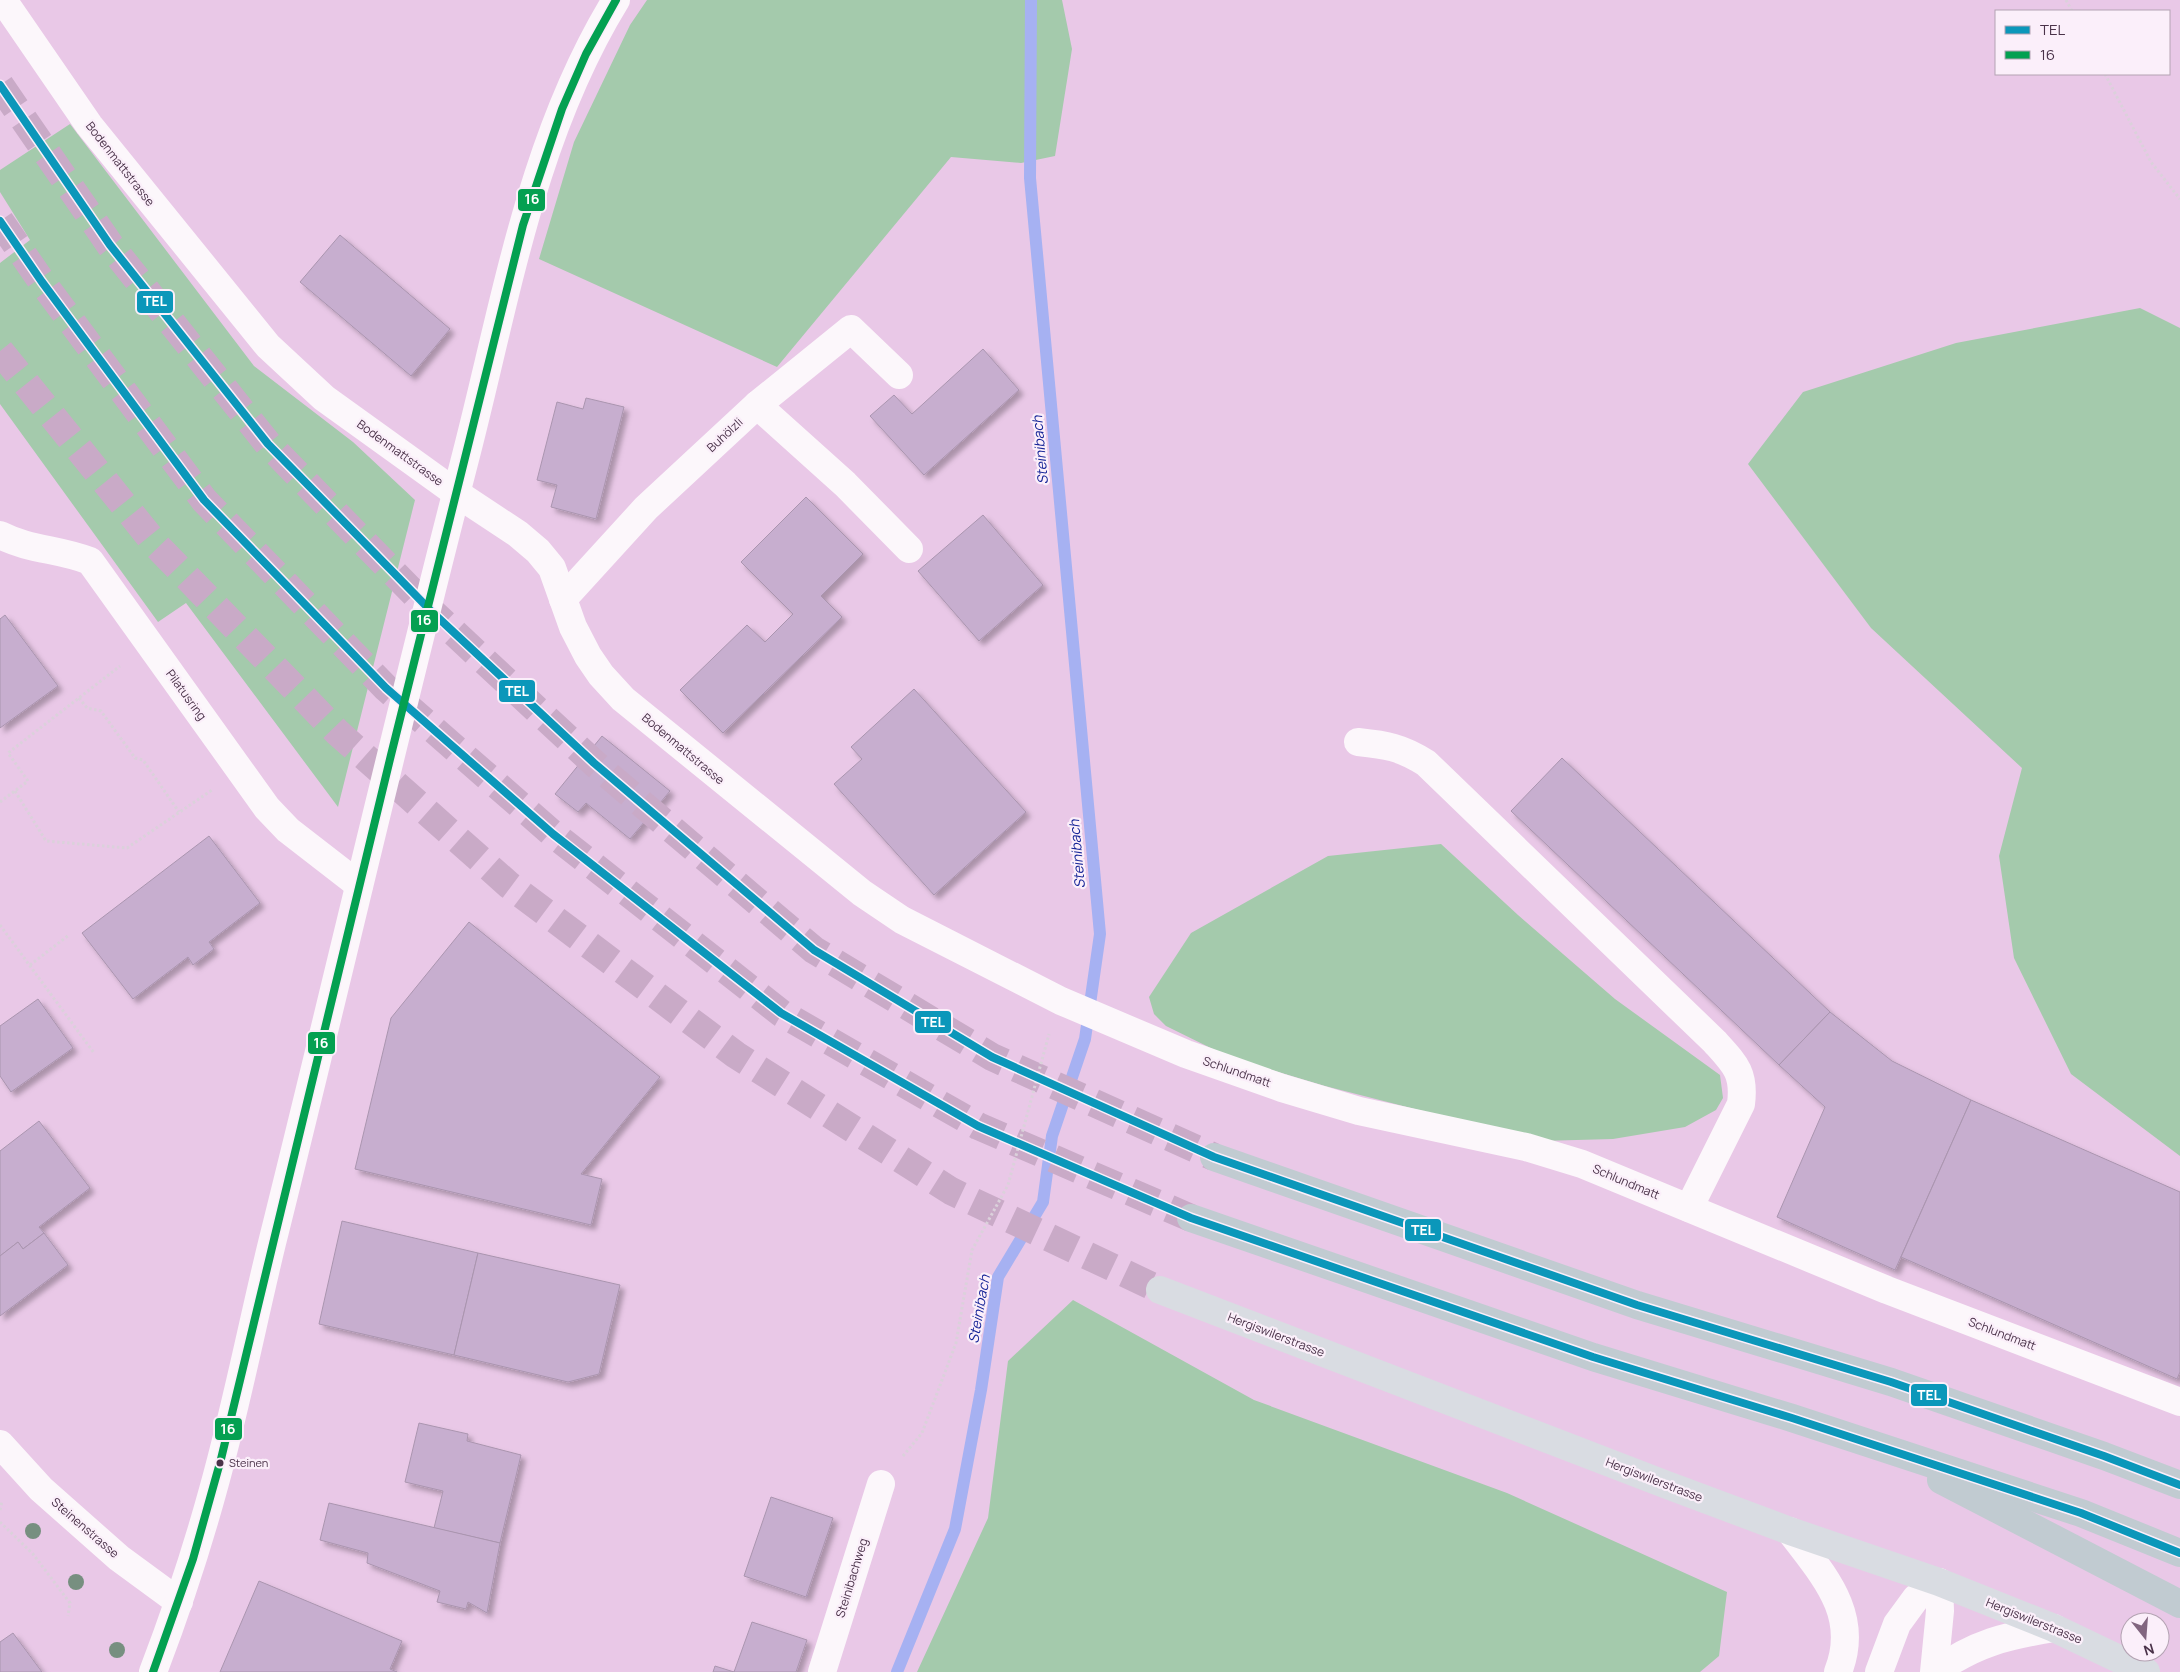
<svg xmlns="http://www.w3.org/2000/svg" width="2180" height="1672" font-family="Manrope,sans-serif">
  <style>
    .green { fill: #a4caac }
    .lines { fill: none; stroke-linecap: round; stroke-linejoin: round }
    .stream { stroke: #a6b1f2; stroke-width: 12 }
    .building { fill: #c7aecf; stroke: #aa95af; filter: url(#shadow) }
    .major-tunnel { stroke: #c9aac7; stroke-width: 28; stroke-dasharray: 28 14; stroke-linecap: butt }
    .highway-tunnel { stroke: #c9aac7; stroke-width: 28; stroke-dasharray: 28 14; stroke-linecap: butt }
    .path { stroke: #dbd1db; stroke-width: 3; stroke-dasharray: 2.5 2.5; stroke-linecap: butt }
    .minor { stroke: #fcf7fb; stroke-width: 28 }
    .major { stroke: #d9dce2; stroke-width: 28 }
    .highway { stroke: #c1cbd1; stroke-width: 28 }
    .bus-1-casing { stroke: #fbeffa; stroke-width: 11 }
    .bus-2-casing { stroke: #fbeffa; stroke-width: 11 }
    .bus-1 { stroke: #0b97ba; stroke-width: 8 }
    .bus-2 { stroke: #04a051; stroke-width: 8 }
    .tree { fill: #778f80 }
    .bus-dot { fill: #4a3249; stroke: #fbeffa; stroke-width: 2 }
    .labels { text-anchor: middle; stroke-width: 4.5; stroke-linejoin: round; paint-order: stroke }
    .bus-label { font-size: 11px; fill: #4a3249; stroke: #fbeffa; text-anchor: start }
    .street-label { font-size: 12px; fill: #4a3249; stroke: #fbeffa }
    .water-label { font-size: 14px; font-style: italic; fill: #172698; stroke: #fbeffa }
    .line-badge { stroke: #fbeffa; stroke-width: 2 }
    .badge-label { font-size: 14px; text-anchor: middle; font-weight: bold; fill: #fff }
  </style>
  <defs>
    <filter id="shadow"><feDropShadow dx="4.5" dy="4.5" stdDeviation="2.5" flood-color="#0004"/></filter>
  </defs>
  <rect width="100%" height="100%" fill="#e9c8e7"/>
  <g class="green">
    <path d="M647 0H1062L1072 49 1055 156 1021 163 951 157 777 367 539 259 574 142 630 25Z"/>
    <path d="M70 124 254 366 353 442 415 500 338 807 186 603 158 622 0 404V263L30 240 0 192V170Z"/>
    <path d="M2140 308 2180 328V1156L2071 1074 2014 958 1999 856 2022 768 1871 628 1748 464 1803 392 1956 343Z"/>
    <path d="M1441 844 1518 915 1615 999 1720 1075 1723 1098 1716 1110 1685 1127 1613 1139 1540 1141 1325 1086 1229 1057 1166 1026 1154 1014 1149 997 1191 933 1328 856Z"/>
    <path d="M1073 1300 1254 1400 1507 1493 1727 1592 1719 1656 1700 1672H917L988 1518 1008 1361Z"/>
  </g>
  <g class="lines">
    <path class="stream" d="M897 1672 955 1529 981 1390 998 1277 1043 1202 1052 1136 1085 1039 1100 934 1030 178 1031 0"/>
  </g>
  <g class="building">
    <path d="M340 235 450 329 411 376 300 282Z"/>
    <path d="M983 349 1019 390 924 475 870 416 894 395 912 414Z"/>
    <path d="M586 398 624 407 596 519 551 507 557 485 537 480 557 402 583 409Z"/>
    <path d="M806 497 863 554 821 596 842 617 723 733 680 690 747 625 765 642 793 614 741 562Z"/>
    <path d="M983 515 1043 585 979 641 918 571Z"/>
    <path d="M5 615 58 686 0 728V619Z"/>
    <path d="M914 689 1026 812 934 895 834 784 862 759 851 747Z"/>
    <path d="M602 736 670 791 630 839 586 803 578 812 555 794Z"/>
    <path d="M1562 758 1830 1012 1779 1065 1511 811Z"/>
    <path d="M209 836 260 903 209 942 214 949 193 965 188 957 133 999 82 933Z"/>
    <path d="M469 922 660 1077 581 1174 602 1179 591 1225 355 1169 391 1018Z"/>
    <path d="M38 999 73 1048 11 1092 0 1076V1026Z"/>
    <path d="M1830 1012 1892 1061 1971 1100 1895 1270 1777 1217 1825 1107 1779 1065Z"/>
    <path d="M1971 1100 2180 1192V1372L2177 1379 1901 1257Z"/>
    <path d="M39 1121 90 1188 39 1227 44 1233 23 1249 18 1242 0 1256V1151Z"/>
    <path d="M342 1221 478 1253 454 1355 319 1324Z"/>
    <path d="M44 1233 68 1265 0 1316V1256L18 1242 23 1249Z"/>
    <path d="M478 1253 620 1285 599 1374 568 1382 454 1355Z"/>
    <path d="M419 1423 468 1434 467 1441 521 1455 500 1543 434 1528 443 1491 405 1482Z"/>
    <path d="M771 1497 833 1518 806 1597 744 1576Z"/>
    <path d="M329 1503 500 1543 487 1613 468 1602 466 1609 437 1602 440 1591 367 1563 368 1553 320 1540Z"/>
    <path d="M259 1581 402 1641 390 1669 397 1672H220Z"/>
    <path d="M752 1622 807 1640 796 1672H713L715 1666 734 1672Z"/>
    <path d="M13 1633 42 1672H0V1642Z"/>
  </g>
  <g class="lines">
    <path class="major-tunnel" d="M0 351 157 546 337 732 509 885 736 1055 951 1191 1160 1290"/>
    <g class="highway-tunnel">
      <path d="M0 85 110 245 268 444 432 612 594 763 814 950 992 1057 1214 1157"/>
      <path d="M0 221 42 282 204 500 386 688 553 834 781 1013 978 1126 1191 1218"/>
    </g>
    <g class="path">
      <path d="M2066 0 2072 11"/>
      <path d="M2105 74 2151 162 2180 199"/>
      <path d="M79 698 87 708 101 711 135 758 143 760 179 812"/>
      <path d="M15 791 46 841 127 848 212 790"/>
      <path d="M0 802 28 781 8 753 120 666"/>
      <path d="M0 925 94 1053"/>
      <path d="M30 965 69 935"/>
      <path d="M903 1456 922 1433 956 1343 972 1250 1008 1185 1049 1034"/>
      <path d="M0 1510 2 1501"/>
      <path d="M0 1522 33 1554 70 1603 68 1616"/>
    </g>
    <g class="minor">
      <path d="M3 0 89 125 268 346 324 398 456 493 518 534 538 551 552 568 573 627 588 656 601 675 623 699 862 893 902 920 1061 1001 1186 1054 1282 1088 1359 1111 1526 1147 1582 1164 1887 1290 2180 1402"/>
      <path d="M757 405 845 484 909 549"/>
      <path d="M0 535C29 550 60 549 90 561L267 808 288 830 359 885"/>
      <path d="M563 599 646 508 757 405 851 329 899 375"/>
      <path d="M1358 742C1386 745 1401 747 1426 763L1715 1042C1735 1064 1745 1073 1741 1104L1689 1208"/>
      <path d="M0 1444 41 1489 119 1558 179 1602"/>
      <path d="M1790 1531C1823 1575 1861 1614 1838 1672"/>
      <path d="M153 1672C176 1612 196 1552 213 1490 236 1408 252 1325 272 1243 337 983 397 722 464 463 505 306 530 140 616 0"/>
      <path d="M822 1672 881 1484"/>
      <path d="M1879 1672 1897 1624 1916 1598 1939 1582"/>
      <path d="M1934 1672 1940 1611 1939 1582"/>
      <path d="M1935 1672C1975 1643 2006 1636 2054 1628"/>
    </g>
    <path class="major" d="M1160 1290 1667 1485 1790 1531 1939 1582 2054 1628 2146 1672"/>
    <g class="highway">
      <path d="M1214 1157 1637 1305 1891 1382 2104 1456 2180 1485"/>
      <path d="M1191 1218 1593 1357 1792 1418 2081 1513 2180 1553"/>
      <path d="M1941 1480 2180 1604"/>
    </g>
    <defs>
      <g id="bus-1">
        <path d="M0 85 110 245 268 444 432 612 594 763 814 950 992 1057 1214 1157 1637 1305 1891 1382 2104 1456 2180 1485"/>
        <path d="M0 221 42 282 204 500 386 688 553 834 781 1013 978 1126 1191 1218 1593 1357 1792 1418 2081 1513 2180 1553"/>
      </g>
      <path id="bus-2" d="M153 1672 193 1559 221 1459 391 755 523 225 562 109 586 54 616 0"/>
    </defs>
    <use href="#bus-1" class="bus-1-casing"/>
    <use href="#bus-2" class="bus-2-casing"/>
    <use href="#bus-1" class="bus-1"/>
    <use href="#bus-2" class="bus-2"/>
  </g>
  <g class="tree">
    <circle cx="33" cy="1531" r="8"/>
    <circle cx="76" cy="1582" r="8"/>
    <circle cx="117" cy="1650" r="8"/>
  </g>
  <circle class="bus-dot" cx="220" cy="1463" r="4.5"/>
  <g class="labels">
    <g class="bus-label">
      <text x="229" y="1467">Steinen</text>
    </g>
    <g class="street-label">
      <text transform="translate(120 164) rotate(52)" y="4">Bodenmattstrasse</text>
      <text transform="translate(725 435) rotate(-43)" y="4">Buhölzli</text>
      <text transform="translate(400 453) rotate(36)" y="4">Bodenmattstrasse</text>
      <text transform="translate(186 695) rotate(54)" y="4">Pilatusring</text>
      <text transform="translate(683 749) rotate(40)" y="4">Bodenmattstrasse</text>
      <text transform="translate(1237 1072) rotate(19)" y="4">Schlundmatt</text>
      <text transform="translate(1626 1182) rotate(23)" y="4">Schlundmatt</text>
      <text transform="translate(2002 1334) rotate(21)" y="4">Schlundmatt</text>
      <text transform="translate(1276 1335) rotate(21)" y="4">Hergiswilerstrasse</text>
      <text transform="translate(1654 1480) rotate(21)" y="4">Hergiswilerstrasse</text>
      <text transform="translate(85 1528) rotate(41)" y="4">Steinenstrasse</text>
      <text transform="translate(852 1578) rotate(-73)" y="4">Steinibachweg</text>
      <text transform="translate(2034 1621) rotate(22)" y="4">Hergiswilerstrasse</text>
    </g>
    <g class="water-label">
      <text transform="translate(1040 450) rotate(-95)" y="5">Steinibach</text>
      <text transform="translate(1077 854) rotate(-95)" y="5">Steinibach</text>
      <text transform="translate(979 1309) rotate(-80)" y="5">Steinibach</text>
    </g>
  </g>
  <g class="line-badge">
    <rect x="517" y="188" width="29" height="24" rx="5" fill="#04a051"/>
    <rect x="136" y="290" width="38" height="24" rx="5" fill="#0b97ba"/>
    <rect x="410" y="609" width="29" height="24" rx="5" fill="#04a051"/>
    <rect x="498" y="679" width="38" height="24" rx="5" fill="#0b97ba"/>
    <rect x="914" y="1010" width="38" height="24" rx="5" fill="#0b97ba"/>
    <rect x="307" y="1031" width="29" height="24" rx="5" fill="#04a051"/>
    <rect x="1404" y="1218" width="38" height="24" rx="5" fill="#0b97ba"/>
    <rect x="1910" y="1383" width="38" height="24" rx="5" fill="#0b97ba"/>
    <rect x="214" y="1417" width="29" height="24" rx="5" fill="#04a051"/>
  </g>
  <g class="badge-label">
    <text x="532" y="204">16</text>
    <text x="155" y="306">TEL</text>
    <text x="424" y="625">16</text>
    <text x="517" y="696">TEL</text>
    <text x="933" y="1027">TEL</text>
    <text x="321" y="1048">16</text>
    <text x="1423" y="1235">TEL</text>
    <text x="1929" y="1400">TEL</text>
    <text x="228" y="1434">16</text>
  </g>
  <rect x="1995" y="10" width="175" height="65" fill="#fbeffa" stroke="#b4a3b3"/>
  <rect x="2005" y="26" width="25" height="8" fill="#0b97ba" stroke="#b4a3b3"/>
  <text x="2040" y="35" font-size="15" fill="#4a3249">TEL</text>
  <rect x="2005" y="51" width="25" height="8" fill="#04a051" stroke="#b4a3b3"/>
  <text x="2040" y="60" font-size="15" fill="#4a3249">16</text>
  <g transform="translate(2145 1637) rotate(163)"><circle r="24" fill="#fbeffa" stroke="#b4a3b3"/>
  <path d="M0-4L9 19L0 12L-9 19Z" fill="#826680"/>
  <text y="-8" font-size="14" font-weight="bold" text-anchor="middle" fill="#4a3249">N</text>
  </g>
</svg>
